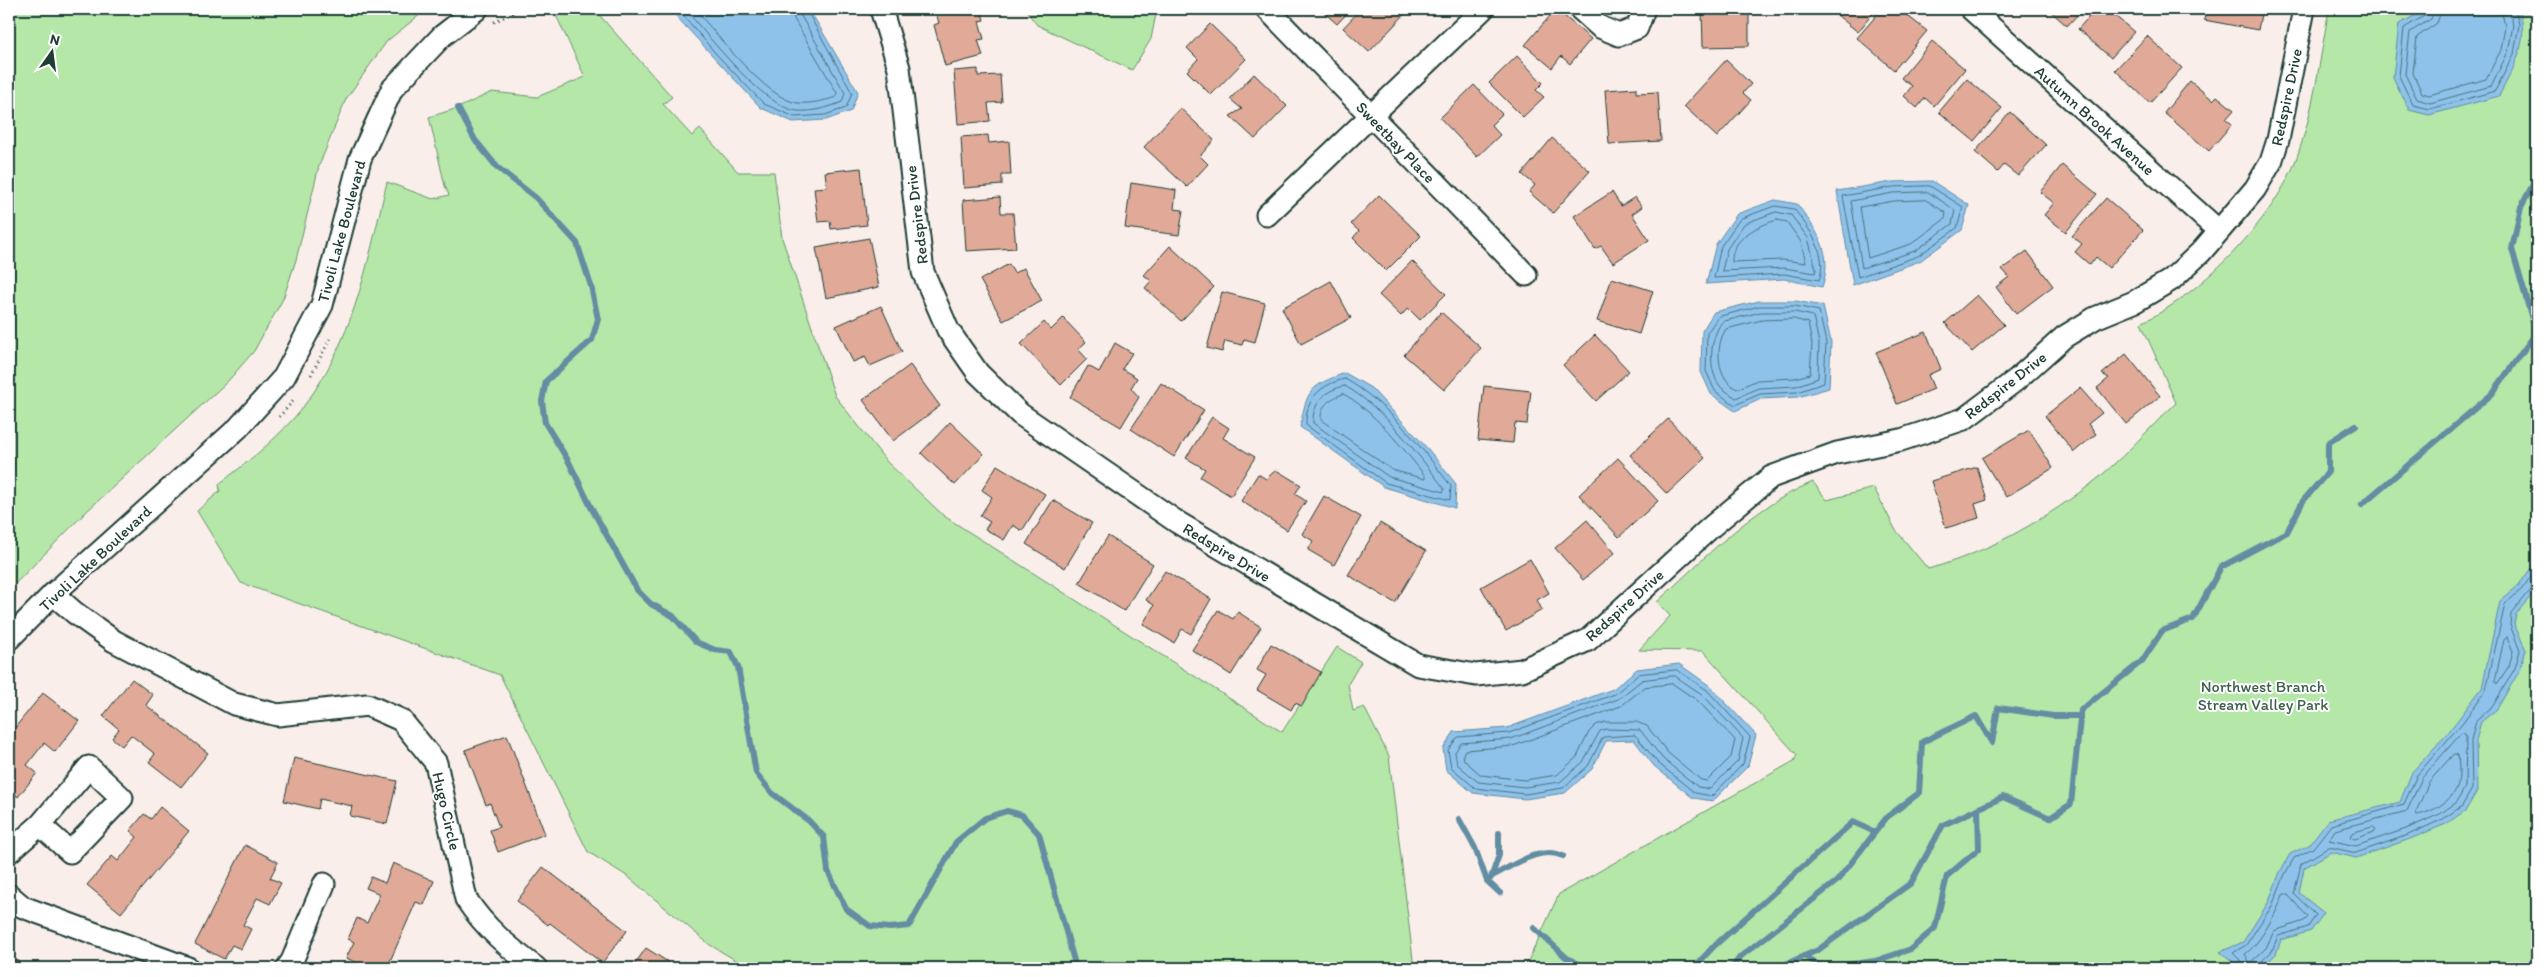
<svg xmlns="http://www.w3.org/2000/svg" width="2546" height="977" font-family="Itim,sans-serif">
  <style>
    .green { fill: #b4e7a8; stroke: #6a926e }
    .water { fill: #8ec2eb; stroke: #628da2 }
    .lines { fill: none; stroke-linecap: round; stroke-linejoin: round }
    .shore { stroke: #4b727d; stroke-width: 1 }
    .stream { stroke: #628da2; stroke-width: 6 }
    .building { fill: #e0a998; stroke: #1f3d34 }
    .minor-casing { stroke: #1f3d34; stroke-width: 25 }
    .path { stroke: #1f3d34; stroke-width: 3; stroke-dasharray: 1 4; stroke-linecap: butt }
    .minor { stroke: #fff; stroke-width: 21 }
    .labels { text-anchor: middle; stroke-width: 4; stroke-linejoin: round; paint-order: stroke }
    .street-label { font-size: 16px; fill: #1f3d34; stroke: #fff }
    .park-label { font-size: 16px; fill: #3d5f4b; stroke: #fff }
  </style>
  <rect width="100%" height="100%" fill="#f9eeea"/>
  <filter id="ink" filterUnits="userSpaceOnUse"><feTurbulence type="fractalNoise" baseFrequency=".02" numOctaves="2"/><feDisplacementMap in="SourceGraphic" scale="10" xChannelSelector="R" yChannelSelector="G"/><feConvolveMatrix kernelMatrix="1 2 1 2 8 2 1 2 1" color-interpolation-filters="sRGB"/></filter>
  <g filter="url(#ink)">
    <g class="green">
      <path d="M9 9H427L387 41 346 99 319 166 296 260 283 299 254 351 228 381 86 512 9 590Z"/>
      <path d="M553 9H594L672 97 663 104 692 136 700 129 738 172H774L782 238 835 396 887 462 944 516 1282 732 1337 647 1361 662 1348 684 1353 711 1364 707 1389 756 1414 968H749L710 945 627 876 588 852 500 675 241 583 197 511 220 491 219 484C245 464 271 444 293 419 352 352 367 265 387 182L433 199 449 195 445 186 429 117 458 108 492 92 537 97 585 77Z"/>
      <path d="M1025 9H1157L1151 39 1132 70 1037 25Z"/>
      <path d="M2329 9H2537V968H1525L1559 894 1794 761 1797 755 1703 651 1639 650 1670 616 1657 602C1706 557 1751 508 1813 482L1827 500 1874 488 1895 529 1928 569C1986 553 2039 523 2087 487 2119 463 2147 430 2176 403L2141 323C2199 296 2276 218 2297 157 2314 110 2320 58 2329 9Z"/>
    </g>
    <g class="water">
      <path d="M673 9H809L858 92 851 111 826 120 793 122 761 108 674 14Z"/>
      <path d="M2427 9H2519C2530 42 2514 67 2499 96L2429 115 2409 110 2393 77 2399 24Z"/>
      <path d="M1932 181 1969 205 1962 230 1920 261 1853 285 1837 191 1892 182Z"/>
      <path d="M1775 200 1797 204C1817 231 1834 253 1822 287L1784 279 1706 284 1716 244 1737 214Z"/>
      <path d="M1759 301H1796L1823 306 1831 342 1829 388 1798 397 1761 399 1735 411 1711 394 1701 372 1702 331 1714 312Z"/>
      <path d="M1345 373 1371 388 1428 449 1456 484 1455 508 1384 487 1300 427C1307 389 1310 386 1345 373Z"/>
      <path d="M2537 560V589L2516 614 2514 624 2526 650 2520 670 2497 709 2481 722 2476 741 2477 791 2466 810 2446 824 2410 839 2356 858 2331 852 2304 868 2299 893 2324 913 2311 931 2281 940 2276 954 2262 968H2242L2220 952 2243 942 2268 903 2280 872 2290 854 2309 845 2328 820 2400 802 2412 772 2447 734 2482 688 2500 601 2518 586Z"/>
      <path d="M1679 664 1710 686 1756 735 1748 766 1713 801 1693 798 1654 766 1634 740 1606 741 1592 769 1565 793 1525 799 1473 793 1446 770 1443 749 1454 732 1507 728 1613 689 1637 669Z"/>
    </g>
    <g class="lines">
      <g class="shore">
        <path d="M678 9 717 55 764 104 795 117 825 115 846 108 852 93 806 9"/>
        <path d="M685 9C708 35 763 107 797 111 812 112 828 108 842 102L845 93 801 16 800 9"/>
        <path d="M695 9C716 33 767 100 798 103 811 104 824 101 836 97L837 93 794 19 792 9"/>
        <path d="M2428 9 2426 15 2404 28 2399 76 2413 105 2430 109 2495 91 2514 54 2519 24 2515 9"/>
        <path d="M2435 9 2431 19 2410 32 2405 74 2417 99 2430 103 2491 86 2508 52 2513 25 2509 9"/>
        <path d="M2442 9 2437 23 2417 37 2413 73 2422 93 2429 95 2486 79 2501 50 2505 26 2501 9"/>
        <path d="M1930 186 1963 207 1957 228 1918 256 1858 277 1843 196 1893 187Z"/>
        <path d="M1928 192 1955 210 1952 224 1915 251 1862 268 1851 201 1893 193Z"/>
        <path d="M1926 200 1946 213 1945 219 1911 244 1868 258 1860 207 1894 201Z"/>
        <path d="M1775 206 1794 209C1809 228 1829 255 1819 280L1784 274 1714 278 1721 246 1740 219Z"/>
        <path d="M1776 212 1791 215 1808 238 1816 269 1815 273 1784 268 1722 271 1727 249 1744 224Z"/>
        <path d="M1777 220 1787 222 1801 242 1806 263 1783 260 1732 262C1731 238 1757 226 1777 220Z"/>
        <path d="M1760 306H1795L1819 311 1826 343 1824 383 1797 392 1760 394 1735 405 1715 391 1706 371 1707 333 1718 317Z"/>
        <path d="M1761 312H1795L1813 316 1819 343 1818 378 1796 386 1758 388 1736 398C1731 394 1723 390 1720 386 1707 369 1710 338 1722 322Z"/>
        <path d="M1794 319 1808 323 1812 344 1810 374 1795 378 1757 380 1737 389C1717 379 1714 347 1726 329L1762 320Z"/>
        <path d="M1345 379C1388 403 1421 447 1451 486L1450 500 1386 483 1306 425C1305 399 1321 384 1345 379Z"/>
        <path d="M1345 386C1385 409 1416 452 1444 488V492L1389 477 1313 423C1312 403 1326 389 1345 386Z"/>
        <path d="M1343 394C1370 407 1406 451 1425 476V479L1392 470 1321 420C1320 405 1331 398 1343 394Z"/>
        <path d="M2507 637 2513 651 2509 666 2497 684 2495 681 2504 639Z"/>
        <path d="M1677 670 1707 690 1750 737 1743 764 1712 796 1695 793 1658 763 1635 735 1603 737 1588 766 1563 788 1525 794 1475 788 1451 767 1448 750 1458 737 1509 733 1615 694 1639 674Z"/>
        <path d="M1675 676 1703 695 1743 738 1738 761 1710 789 1698 787 1663 759 1640 730 1606 729 1600 731 1583 762 1560 782 1525 787 1478 782 1457 764 1455 752 1461 743 1511 739 1618 699 1642 680Z"/>
        <path d="M1673 684 1698 701 1735 740 1731 757 1707 781 1701 780 1668 753 1647 726 1636 722H1605L1596 725 1589 732 1577 757 1557 775 1525 780 1481 775 1464 760 1463 754 1465 750 1513 746 1621 706 1645 687Z"/>
        <path d="M2462 733 2466 735 2465 787 2457 802 2440 814 2406 829 2356 846 2329 840 2335 830 2407 811 2422 778Z"/>
        <path d="M2454 754 2458 755C2459 764 2460 778 2457 787 2452 801 2431 813 2417 815L2416 812 2429 782Z"/>
        <path d="M2373 827 2376 829 2374 832 2355 839 2350 837 2352 833Z"/>
        <path d="M2287 894 2308 917 2304 921 2274 931 2266 948 2250 963 2245 954C2260 944 2277 912 2283 895Z"/>
        <path d="M2244 968 2243 963 2233 953 2246 945 2272 906 2285 874 2294 858 2313 848 2331 825 2404 804 2417 775 2463 722 2486 690 2505 604 2522 589 2537 568"/>
        <path d="M2259 968 2260 963 2272 951 2278 936 2308 927 2316 915 2294 894 2301 864 2329 847 2356 853 2408 835 2443 819 2462 806 2472 789 2471 740 2476 721 2493 706 2515 668 2520 651 2510 625 2511 613 2529 591 2537 586"/>
      </g>
      <g class="stream">
        <path d="M458 108 475 140 497 167 536 198 577 243 591 286 598 319 592 340 546 381 542 401 545 423 569 462 591 507 637 590 651 604 673 616 696 642 715 650 731 652 738 667 756 773 772 793 809 821 824 837 828 871 846 909 870 926 890 928 909 926 956 842 985 818 1007 811 1022 815 1039 834 1076 968"/>
        <path d="M2362 504 2492 394 2536 333 2512 249 2521 207 2537 177"/>
        <path d="M1459 819 1475 848 1487 881 1500 893"/>
        <path d="M1492 876C1513 866 1540 845 1563 856"/>
        <path d="M1491 878 1499 855V833"/>
        <path d="M1534 928 1567 958 1586 968"/>
        <path d="M1804 956 1824 968"/>
        <path d="M1694 968 1713 947 1853 822 1875 832"/>
        <path d="M1732 968 1740 957 1837 881 1887 817 1919 793 1922 742 1976 716 1992 743 1998 708 2053 716H2080"/>
        <path d="M1777 968 1818 950 1911 883 1943 825 2003 797 2050 818 2071 804 2081 710 2142 661 2162 631 2193 619 2221 567 2287 532 2303 501 2328 472V443L2356 425"/>
        <path d="M1825 968 1875 961 1911 949 1935 928 1947 876 1979 849 1978 809"/>
      </g>
    </g>
    <g class="building">
      <path d="M935 9H981L984 20 979 21 984 39 978 40 983 56 945 66 934 25 939 23Z"/>
      <path d="M1320 9H1351L1337 24Z"/>
      <path d="M1361 9H1399L1405 14 1369 52 1343 28Z"/>
      <path d="M1556 9 1591 39 1570 64 1561 56 1552 68 1525 45Z"/>
      <path d="M1702 9H1749V46L1703 47Z"/>
      <path d="M1833 9H1876L1858 32 1832 11Z"/>
      <path d="M1882 9H1891L1898 14 1904 13 1927 31 1894 70 1857 38Z"/>
      <path d="M2048 9H2083L2067 26Z"/>
      <path d="M2096 9H2107L2134 32 2111 58 2078 29Z"/>
      <path d="M2206 9H2262L2258 30 2204 20Z"/>
      <path d="M1210 24 1246 59 1211 95 1187 71 1198 59 1187 48Z"/>
      <path d="M2147 36 2182 68 2150 103 2115 70Z"/>
      <path d="M1932 41 1965 69 1934 106 1925 98 1917 108 1904 96 1912 86 1901 78Z"/>
      <path d="M1517 56 1543 83 1536 90 1544 97 1523 117 1489 83Z"/>
      <path d="M1726 60 1751 84 1743 93 1751 100 1717 137 1684 106Z"/>
      <path d="M978 69V76L1000 75 1002 102 988 103 990 121 958 124 954 71Z"/>
      <path d="M1254 74 1287 106 1255 139 1230 116 1242 109 1230 99Z"/>
      <path d="M1967 79 2002 108 1974 141 1939 112Z"/>
      <path d="M2190 81 2213 100 2217 96 2234 110 2226 119 2232 124 2209 151 2164 113Z"/>
      <path d="M1474 85 1502 114 1491 125 1500 135 1477 157 1440 118Z"/>
      <path d="M1636 88V93L1658 92 1661 141 1609 144 1605 90Z"/>
      <path d="M1180 108 1214 140 1200 156 1208 164 1187 187 1144 147Z"/>
      <path d="M2010 112 2046 145 2018 176 2004 165 1998 172 1975 152Z"/>
      <path d="M988 135 989 143 1009 141 1011 175H1002V185L964 188 961 137Z"/>
      <path d="M1552 138 1590 171 1553 213 1529 192 1535 185 1522 174Z"/>
      <path d="M2062 165 2097 194 2066 232 2044 215 2054 203 2040 192Z"/>
      <path d="M861 168 867 225 831 229 830 221 818 222 814 188 827 187 825 172Z"/>
      <path d="M1131 183 1176 190 1174 209 1183 210 1179 235 1125 228Z"/>
      <path d="M1612 192 1621 206 1635 197 1642 207 1632 214 1649 240 1613 263 1601 246 1595 249 1574 216Z"/>
      <path d="M1379 195 1421 236 1386 271 1353 238 1359 231 1351 224Z"/>
      <path d="M1000 197 1001 213H1013L1016 248 966 251 963 200Z"/>
      <path d="M2106 198 2143 230 2109 268 2096 257 2090 265 2075 252 2082 244 2072 236Z"/>
      <path d="M869 238 879 287 826 298 816 248Z"/>
      <path d="M1170 246 1214 287 1181 321 1145 288 1151 281 1144 275Z"/>
      <path d="M2027 251 2053 286 2016 314 1996 287 2009 277 2002 269Z"/>
      <path d="M1412 261 1446 294 1420 320 1408 308 1401 316 1379 295Z"/>
      <path d="M1009 264 1014 273 1024 268 1042 301 1003 321 980 280Z"/>
      <path d="M1612 278 1653 291 1639 334 1597 321Z"/>
      <path d="M1331 281 1351 318 1301 344 1282 308Z"/>
      <path d="M1222 292 1265 303 1255 342 1244 339 1242 345 1225 341 1222 352 1207 348Z"/>
      <path d="M1977 295 2004 325 1972 352 1945 323Z"/>
      <path d="M881 306 902 352 870 366 865 357 853 362 836 326Z"/>
      <path d="M1441 312 1481 348 1444 390 1404 355Z"/>
      <path d="M1063 318 1086 342 1078 349 1087 359 1061 385 1021 344 1044 322 1051 330Z"/>
      <path d="M1926 332 1941 369 1928 375 1934 389 1897 404 1876 352Z"/>
      <path d="M1595 335 1629 371 1596 401 1563 365Z"/>
      <path d="M1115 343 1132 353 1122 369 1137 378 1131 388 1139 397 1121 427 1070 397 1088 366 1099 372Z"/>
      <path d="M2126 354 2160 396 2126 424 2097 388 2109 378 2102 374Z"/>
      <path d="M910 365 940 406 893 441 863 400Z"/>
      <path d="M1161 383 1204 410 1174 457 1131 429Z"/>
      <path d="M1484 386 1531 391 1527 424 1515 423 1513 443 1478 440Z"/>
      <path d="M2080 388 2102 413 2088 424 2096 434 2074 452 2045 416Z"/>
      <path d="M1212 417 1229 428 1223 438 1255 457 1231 496 1200 477 1205 469 1186 458Z"/>
      <path d="M1668 419 1705 458 1667 494 1630 455Z"/>
      <path d="M950 422 984 454 955 485 921 453Z"/>
      <path d="M2029 430 2053 468 2006 497 1982 458Z"/>
      <path d="M1618 458 1658 501 1619 537 1579 495Z"/>
      <path d="M997 465 1045 494 1022 531 1013 525 1004 540 985 529 990 522 980 516 992 497 982 490Z"/>
      <path d="M1977 467 1987 500 1975 504 1979 518 1946 528 1931 481Z"/>
      <path d="M1276 470 1301 485 1295 494 1306 501 1287 530 1241 501 1258 474 1266 479Z"/>
      <path d="M1324 496 1361 517 1334 565 1308 550 1313 541 1302 534Z"/>
      <path d="M1053 500 1092 523 1065 568 1026 544Z"/>
      <path d="M1587 520 1615 553 1583 580 1555 548Z"/>
      <path d="M1380 523 1426 551 1395 603 1348 575Z"/>
      <path d="M1108 536 1153 564 1124 611 1079 583Z"/>
      <path d="M1530 559 1549 593 1537 600 1542 610 1506 631 1481 587Z"/>
      <path d="M1165 571 1211 599 1191 634 1182 629 1174 643 1143 624 1154 605 1146 600Z"/>
      <path d="M1218 610 1233 619 1238 612 1261 627 1231 675 1192 650Z"/>
      <path d="M1271 644 1321 672 1302 706 1295 703 1291 710 1257 690 1266 675 1257 670Z"/>
      <path d="M132 679 153 695 146 705 208 753 181 787 149 762 155 754 131 735 122 746 112 738 119 729 103 716Z"/>
      <path d="M43 693 79 721 55 752 44 743 27 765 37 773 18 797 9 790V735Z"/>
      <path d="M507 735 545 834 498 852 490 830 499 827 490 803 486 805 465 750Z"/>
      <path d="M294 758 397 781 387 824 350 816 352 806 320 799 318 809 284 801Z"/>
      <path d="M160 807 189 831 121 913 87 885 112 856 118 861 137 837 130 831 144 814 151 819Z"/>
      <path d="M245 845 278 862 270 878 281 883 270 904 257 898 243 925 251 929 241 949 232 945 224 959 195 944Z"/>
      <path d="M393 863 434 881 424 905 416 902 387 968H370L346 958 354 942 348 939 357 918 367 923 380 894 366 888 371 877 385 883Z"/>
      <path d="M543 867 627 931 602 963 550 923 548 925 517 901Z"/>
      <path d="M646 948 668 962 664 968H632Z"/>
      <path d="M9 959 18 961 16 968H9Z"/>
    </g>
    <g class="lines">
      <defs>
        <g id="minor">
          <path d="M881 9 899 68 923 272 948 330 978 373 1020 414 1177 522 1418 665 1476 675 1522 670 1588 640 1711 527 1771 477 1837 453 1901 440 1964 419 2016 380 2064 337 2095 318 2134 302 2171 280 2201 252 2255 189 2271 162 2278 140 2304 9"/>
          <path d="M1267 9 1526 275"/>
          <path d="M1580 9 1600 27 1619 35 1637 28 1644 9"/>
          <path d="M1971 9 2219 231"/>
          <path d="M1267 215 1483 9"/>
          <path d="M53 594 75 613 114 641 234 704 278 715 367 705 401 720 436 763 466 899C485 928 508 947 536 968"/>
          <path d="M9 639 53 594 238 428 284 377 322 305 360 159 392 89 442 36 477 9"/>
          <path d="M9 852 40 825 89 767 122 798 70 852 40 825"/>
          <path d="M9 895 23 907 188 968"/>
          <path d="M287 968 292 961 324 884"/>
        </g>
      </defs>
      <use href="#minor" class="minor-casing"/>
      <g class="path">
        <path d="M494 22 520 9"/>
        <path d="M311 375 330 339"/>
        <path d="M279 417 293 401"/>
      </g>
      <use href="#minor" class="minor"/>
    </g>
  </g>
  <g class="labels">
    <g class="street-label">
      <text transform="translate(2286 97) rotate(-78)" y="6">Redspire Drive</text>
      <text transform="translate(2095 120) rotate(42)" y="6">Autumn Brook Avenue</text>
      <text transform="translate(1396 142) rotate(46)" y="6">Sweetbay Place</text>
      <text transform="translate(916 215) rotate(-97)" y="6">Redspire Drive</text>
      <text transform="translate(341 231) rotate(-75)" y="6">Tivoli Lake Boulevard</text>
      <text transform="translate(2005 385) rotate(-38)" y="6">Redspire Drive</text>
      <text transform="translate(1227 552) rotate(31)" y="6">Redspire Drive</text>
      <text transform="translate(95 558) rotate(-43)" y="6">Tivoli Lake Boulevard</text>
      <text transform="translate(1624 605) rotate(-42)" y="6">Redspire Drive</text>
      <text transform="translate(447 811) rotate(77)" y="6">Hugo Circle</text>
    </g>
    <g class="park-label">
      <text x="2263" y="692">Northwest Branch<tspan x="2263" dy="18">Stream Valley Park</tspan></text>
    </g>
  </g>
  <rect width="2546" height="977" fill="none" stroke="#fff" stroke-width="30"/>
  <rect x="15" y="15" width="2516" height="947" fill="none" stroke="#1f3d34" stroke-width="2" filter="url(#ink)"/>
  <g transform="translate(52 52) rotate(14)" stroke="#ffffff" stroke-width="4" paint-order="stroke">
  <path d="M0-4L9 19L0 12L-9 19Z" fill="#1f3d34"/>
  <text y="-8" font-size="14" font-weight="bold" text-anchor="middle" fill="#1f3d34">N</text>
  </g>
</svg>
